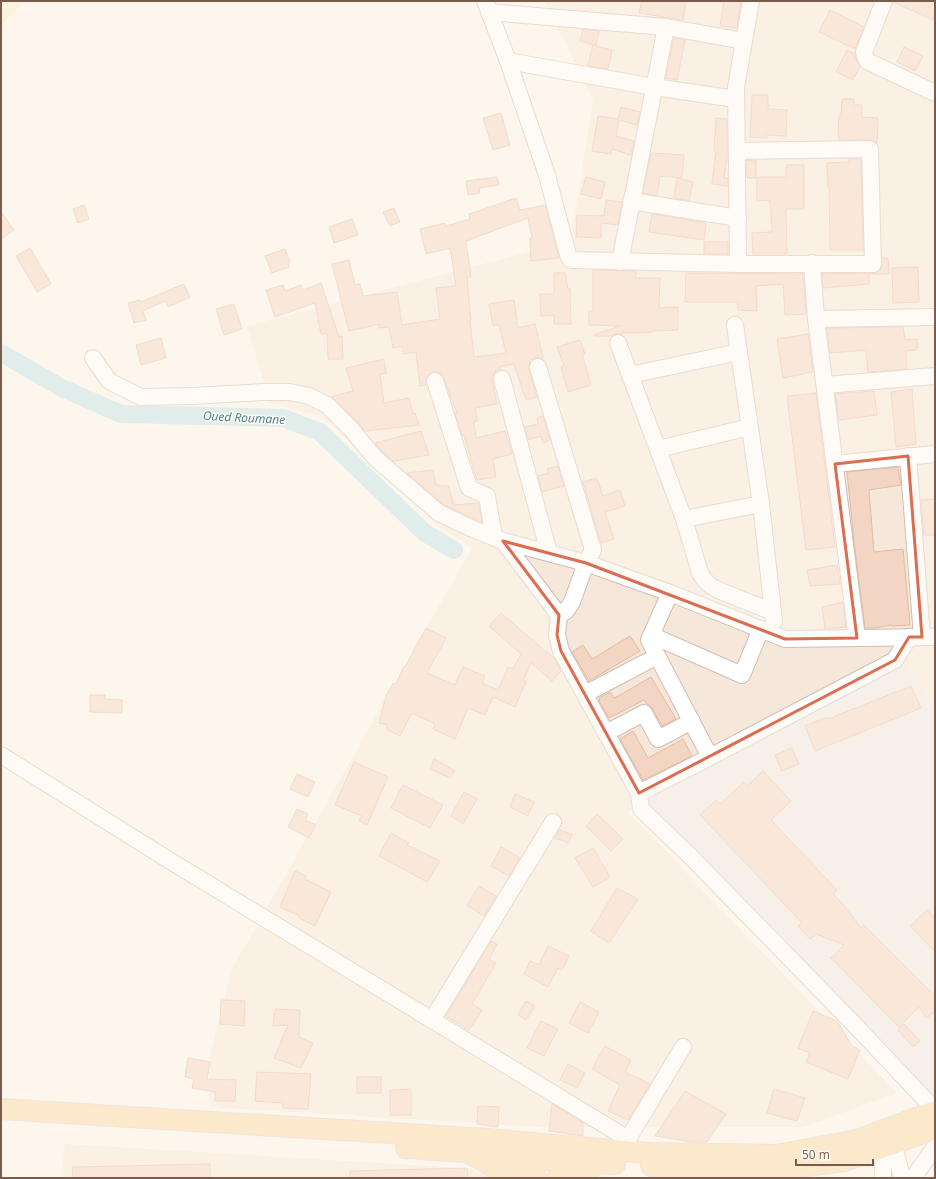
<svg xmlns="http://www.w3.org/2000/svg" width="936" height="1179" font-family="'Open Sans',sans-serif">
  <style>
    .residential { fill: #f5e8da }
    .industrial { fill: #efe9e4 }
    .sand { fill: #fcefc7 }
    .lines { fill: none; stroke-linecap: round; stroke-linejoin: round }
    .river { stroke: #bfe3e8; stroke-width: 18 }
    .building { fill: #f3d5c3; stroke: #e6bba3 }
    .minor-casing { stroke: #d1beb0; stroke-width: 18 }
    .major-casing { stroke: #dad1cd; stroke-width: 22 }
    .minor { stroke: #fff; stroke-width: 16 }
    .major { stroke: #fbd9a5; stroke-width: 20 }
    .marked { fill: none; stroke: #dc6d51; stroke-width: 3; stroke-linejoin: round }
    .labels { text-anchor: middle; stroke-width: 3; stroke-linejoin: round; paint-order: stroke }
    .water-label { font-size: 12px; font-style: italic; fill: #437c86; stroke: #fffaf3 }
  </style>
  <rect width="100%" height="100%" fill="#fdf6ec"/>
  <g class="residential">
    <path d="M545 1H935V702L905 663 628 812 897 1093 803 1127H542L209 1107 210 1056 232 969 472 548 436 524 322 416 270 403 247 326 571 241 593 100Z"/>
    <path d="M65 1144 625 1178H61Z"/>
  </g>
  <path class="industrial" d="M905 663 935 703V1097L648 806 649 798Z"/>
  <path class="sand" d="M1 1H24L5 21 1 24Z"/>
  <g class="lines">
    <path class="river" d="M1 353 62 388 121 414 283 418 320 432 425 533 454 550"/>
  </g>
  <g class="building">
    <path d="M642 1H686L683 20 639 13Z"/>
    <path d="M724 1H741L737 28 720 26Z"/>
    <path d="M893 1H935V15L933 20 893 2Z"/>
    <path d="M830 10 864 27 855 49 819 32Z"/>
    <path d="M583 29 599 31 596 45 580 41Z"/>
    <path d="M674 38 685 40 677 80 666 78Z"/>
    <path d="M593 45 612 50 608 69 588 66Z"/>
    <path d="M904 47 923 56 915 71 897 62Z"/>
    <path d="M847 50 855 54 857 62 860 66 853 80 836 72Z"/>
    <path d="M752 95H768V109L787 110 786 136 767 135V138L750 137Z"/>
    <path d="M842 99H854V105H862V117L878 118 877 143 874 141 870 140H839L840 137H838L839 116H841Z"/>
    <path d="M621 107 640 112 637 125 619 120 616 136 634 141 631 155 612 149 611 154 592 151 598 116 618 119Z"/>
    <path d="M501 113 510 145 493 150 483 118Z"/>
    <path d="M716 118 727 119V156L724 178H728V186L712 184 716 151H714Z"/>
    <path d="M651 153 684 155 682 178 660 176 657 196 643 193Z"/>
    <path d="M849 159H861L863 250H830L829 187H828L827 163 849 162Z"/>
    <path d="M746 160H756V178H747Z"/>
    <path d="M786 165H804V209H786L787 254H753L752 233 772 232 770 200 757 201V177H786Z"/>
    <path d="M497 177 499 185 479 188 480 193 468 195 466 181Z"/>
    <path d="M586 177 605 182 601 199 581 194Z"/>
    <path d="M677 178 693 182 689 201 674 198Z"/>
    <path d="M516 198 520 210 545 205 559 258 531 261 530 238H532L528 218 466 241 471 277H467L471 320H470L474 357 506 353 499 325 493 326 489 304 514 300 518 328 535 324 543 358H535L530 361 529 365V370L537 397 526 400 514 364 500 367V370H496L493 376V380H492L497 404 475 408 477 421 474 422 476 438 505 431 512 454 493 459 496 477 477 480 464 435 462 436 455 413H457L442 374 437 372H432L428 375 426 379V385L420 386 416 352 404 354 402 346 393 348 389 327 379 328V324L349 331 332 264 349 260 355 285 360 284 363 296 397 292 402 325 440 319 436 288 456 286 450 248 426 254 420 229 445 223 446 226 470 219 469 214Z"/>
    <path d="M606 200 622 202 618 225 601 223V238L576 237 577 215 604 216Z"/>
    <path d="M84 205 89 219 78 223 73 209Z"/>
    <path d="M394 208 400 222 390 226 383 212Z"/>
    <path d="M1 212 14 230 1 239Z"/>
    <path d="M652 214 706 223 704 240 649 232Z"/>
    <path d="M352 219 358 235 334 243 329 227Z"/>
    <rect x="704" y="242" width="24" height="12"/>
    <path d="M30 248 51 284 37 292 16 256Z"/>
    <path d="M285 249 290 262 288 263 289 267 272 273 265 256Z"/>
    <path d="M882 258H888L889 274H869V284L823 288 822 274 873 273 878 272 881 269Z"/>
    <path d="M918 267 919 302 893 303 892 268Z"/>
    <path d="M593 270 636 271 635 278H660L659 308 678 307V330L652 331V332L622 333V335L615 334 612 336H594V335L620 326 589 325V311H593Z"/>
    <path d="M554 273H565L568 289 570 288 571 324H554V315L541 316 540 294H554Z"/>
    <path d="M686 273 803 274 806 314 785 315 783 284 756 286 757 311 738 310V302H685Z"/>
    <path d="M321 283 339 337 342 336 343 359H328L327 333 321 334 315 303 275 317 266 290 283 285 285 291 301 285 303 290Z"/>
    <path d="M184 284 190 297 168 307 165 301 143 311 146 320 134 323 128 303 140 300 141 302Z"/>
    <path d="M234 304 242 329 224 335 216 309Z"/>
    <path d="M903 327 905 340 917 339V350L906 351 907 369 868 372 866 350 830 353 827 328Z"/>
    <path d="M808 334 813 372 783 378 777 339Z"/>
    <path d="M161 338 166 358 141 365 136 345Z"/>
    <path d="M580 340 585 354H582L591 385 568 392 561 367 564 366 557 347Z"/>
    <path d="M384 359 386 373 380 375 384 403 409 398 413 414 415 413 419 425 365 431 358 422 331 397 353 391 346 368Z"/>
    <path d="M912 389 916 444 896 447 891 392Z"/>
    <path d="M874 391 877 415 839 420 835 394Z"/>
    <path d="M816 393 835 547 806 550 787 396Z"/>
    <path d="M543 416 550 440 543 443 541 436 528 440 525 427 538 424 537 418Z"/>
    <path d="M421 431 429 455 393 461 382 451 375 443Z"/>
    <path d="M558 466 564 486 542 492 538 476 548 473 547 469Z"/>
    <path d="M898 467 901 485 869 490 874 552 903 549 910 625 892 626V625L875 628H865L854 542 847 472Z"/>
    <path d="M433 470 436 485 448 486 454 505 478 503 482 522 444 505 407 473Z"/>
    <path d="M597 478 603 496 620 490 625 506 605 512 614 539 601 543 583 482Z"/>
    <path d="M935 499V535H924L921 500Z"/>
    <path d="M837 565 840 584 810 586 807 570Z"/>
    <path d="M843 602 846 627 825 629 822 607Z"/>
    <path d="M501 613 555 659 561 671 552 681 531 663 523 680 526 682 515 707 493 697 485 715 468 708 455 739 433 729 435 724 412 713 400 736 386 729 388 725 379 723 386 696 393 683 396 684 404 666 405 667 426 628 446 638 427 673 455 685 463 667 485 676 482 683 498 690 508 667 513 669 521 654 489 626Z"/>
    <path d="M630 636 640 651 589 681 572 652 583 645 592 659Z"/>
    <path d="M651 677 676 719 662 726 652 708 647 704 644 700 609 718 599 701 600 700 599 698 610 692 615 698Z"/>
    <path d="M911 686 921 708 815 751 805 726 827 717 828 719Z"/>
    <path d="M90 695H105V699L122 700V713L90 712Z"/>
    <path d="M633 731 648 758 683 739 692 756 643 780 620 739Z"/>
    <path d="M792 748 799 764 782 771 775 755Z"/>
    <path d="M434 759 455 771 450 778 430 769Z"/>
    <path d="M354 762 388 777 367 825 359 821 362 816 335 805Z"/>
    <path d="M763 771 791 801 771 820 837 890 833 894 843 904 861 928 864 925 935 996V1012L926 1018 919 1007 899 1027 831 958 844 945 816 934 810 939 798 926 802 923 700 815 716 800 720 804 744 782 747 786Z"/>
    <path d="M297 774 315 782 308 797 290 789Z"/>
    <path d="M403 785 443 805 430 828 391 808Z"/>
    <path d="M464 792 477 799 463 824 451 816Z"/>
    <path d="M515 794 534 802 528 816 510 807Z"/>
    <path d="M297 809 308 814 305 820 316 825 309 838 288 827Z"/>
    <path d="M597 814 623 839 611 851 586 826Z"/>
    <path d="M559 830 572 834 569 843 555 838Z"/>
    <path d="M391 833 409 843 407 845 440 861 427 882 379 856Z"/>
    <path d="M501 847 520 858 509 876 491 866Z"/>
    <path d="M593 848 610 877 593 887 575 858Z"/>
    <path d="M295 871 306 876 305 879 331 892 315 926 299 918 300 916 280 907Z"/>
    <path d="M479 886 496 896 484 916 467 905Z"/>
    <path d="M617 888 638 899 609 943 591 931Z"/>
    <path d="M927 910 935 918V952L910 926Z"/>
    <path d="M491 941 497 944 489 959 496 963 472 1004 482 1010 469 1030 446 1016Z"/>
    <path d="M548 946 569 956 562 970 558 968 548 987 524 974 530 961 539 965Z"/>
    <path d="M221 1000 245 1001 244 1026 220 1024Z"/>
    <path d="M526 1001 535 1006 526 1020 518 1015Z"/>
    <path d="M580 1002 599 1012 588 1033 569 1023Z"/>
    <path d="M275 1009 300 1010 299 1037 313 1043 301 1068 274 1058 288 1025 273 1026Z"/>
    <path d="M813 1011 837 1021 852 1046 860 1050 848 1079 806 1062 810 1053 798 1048Z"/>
    <path d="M541 1021 558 1029 544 1056 527 1048Z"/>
    <path d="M904 1024 920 1041 913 1047 898 1030Z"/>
    <path d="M605 1046 631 1060 625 1072 650 1084 628 1120 608 1111 620 1085 592 1069Z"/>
    <path d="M188 1058 210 1062 207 1079 236 1080 235 1101H215L216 1092 192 1088 194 1079 185 1077Z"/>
    <path d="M568 1064 585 1073 577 1088 560 1080Z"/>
    <path d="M257 1072 311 1074 308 1109 283 1108V1103L255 1101Z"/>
    <rect x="357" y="1077" width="24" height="16"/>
    <path d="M411 1089V1115H390V1090Z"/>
    <path d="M774 1089 805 1098 797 1121 767 1113Z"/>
    <path d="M685 1091 726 1114 707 1142H692L655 1136Z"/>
    <path d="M552 1104 583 1123V1136L549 1131Z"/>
    <path d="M478 1106 499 1107 498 1127 477 1124Z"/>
    <path d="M210 1164V1178H72L73 1167Z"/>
    <path d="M467 1168 468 1178H350V1171Z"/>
  </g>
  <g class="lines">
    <defs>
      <g id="minor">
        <path d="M485 1 508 61 547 175 568 255 570 259 572 260 738 264H873L870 149 737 151"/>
        <path d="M884 1 864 52 866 59 869 62 935 93"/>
        <path d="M489 12 666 27"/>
        <path d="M508 61 654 87 736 99"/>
        <path d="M631 201 738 218"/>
        <path d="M620 262 666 27 744 41"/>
        <path d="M812 263 816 319 857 638"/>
        <path d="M738 264 736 87 751 1"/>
        <path d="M816 319 935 317"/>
        <path d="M735 325 761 504 774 621"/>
        <path d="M618 343 684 519 700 573C704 581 709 586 718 590L773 612"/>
        <path d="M93 358 109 381 141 397 192 396 263 392H290L309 396 327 405 351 429 375 458 439 513 473 529 503 541 559 615 557 635 561 651 639 793 641 809 691 857 850 1020 935 1110"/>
        <path d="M538 367 593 550 586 563 572 602 566 611 559 615"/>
        <path d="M630 375 739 352"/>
        <path d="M502 379 549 553"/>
        <path d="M435 381 469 488 487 496 494 537"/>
        <path d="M825 385 935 376"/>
        <path d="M658 449 750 427"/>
        <path d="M908 456 922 637"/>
        <path d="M835 464 935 454"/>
        <path d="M684 519 761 504"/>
        <path d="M503 541 586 563 670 593 785 639 935 637"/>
        <path d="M670 593 649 640 710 757"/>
        <path d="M651 635 742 675 761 629"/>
        <path d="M585 694 648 661"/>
        <path d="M606 733 644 713 658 739 692 721"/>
        <path d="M1 755 172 862 628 1139"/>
        <path d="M639 793 710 757 895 660 909 637"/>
        <path d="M432 1020 553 822"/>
        <path d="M890 1133 900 1169 902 1178"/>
        <path d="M879 1138 883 1158V1178"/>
        <path d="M627 1150 628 1139 683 1047"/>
        <path d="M913 1178 935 1147"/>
      </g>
      <g id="major">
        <path d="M1 1109 487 1139 647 1153 777 1155 857 1140 935 1111"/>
        <path d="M406 1148 465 1152 531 1159 615 1164"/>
        <path d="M524 1151C533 1160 536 1165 535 1178"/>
        <path d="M472 1155C484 1160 495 1165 500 1178"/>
        <path d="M651 1166 707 1169 791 1168 844 1161 935 1129"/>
        <path d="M517 1178 520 1170 538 1152"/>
        <path d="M557 1178 583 1169 591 1168"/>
      </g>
    </defs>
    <use href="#minor" class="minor-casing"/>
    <use href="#major" class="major-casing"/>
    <use href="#minor" class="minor"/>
    <use href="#major" class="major"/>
  </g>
  <path d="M0 0H936V1179H0ZM908 456 922 637H909L895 660 639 793 561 651 557 635 559 615 503 541 586 563 785 639 857 638 835 464Z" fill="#fdf6ec" fill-opacity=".55" fill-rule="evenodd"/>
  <path class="marked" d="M908 456 922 637H909L895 660 639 793 561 651 557 635 559 615 503 541 586 563 785 639 857 638 835 464Z"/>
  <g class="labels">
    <g class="water-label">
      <text transform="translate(244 418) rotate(3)" y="4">Oued Roumane</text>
    </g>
  </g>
  <rect width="936" height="1179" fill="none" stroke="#7a5c4d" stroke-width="4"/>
  <path d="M796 1159v6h77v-6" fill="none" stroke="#7a5c4d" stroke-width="2"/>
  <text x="802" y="1159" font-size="12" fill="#7a5c4d" stroke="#fffaf3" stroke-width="3" paint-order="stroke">50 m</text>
</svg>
